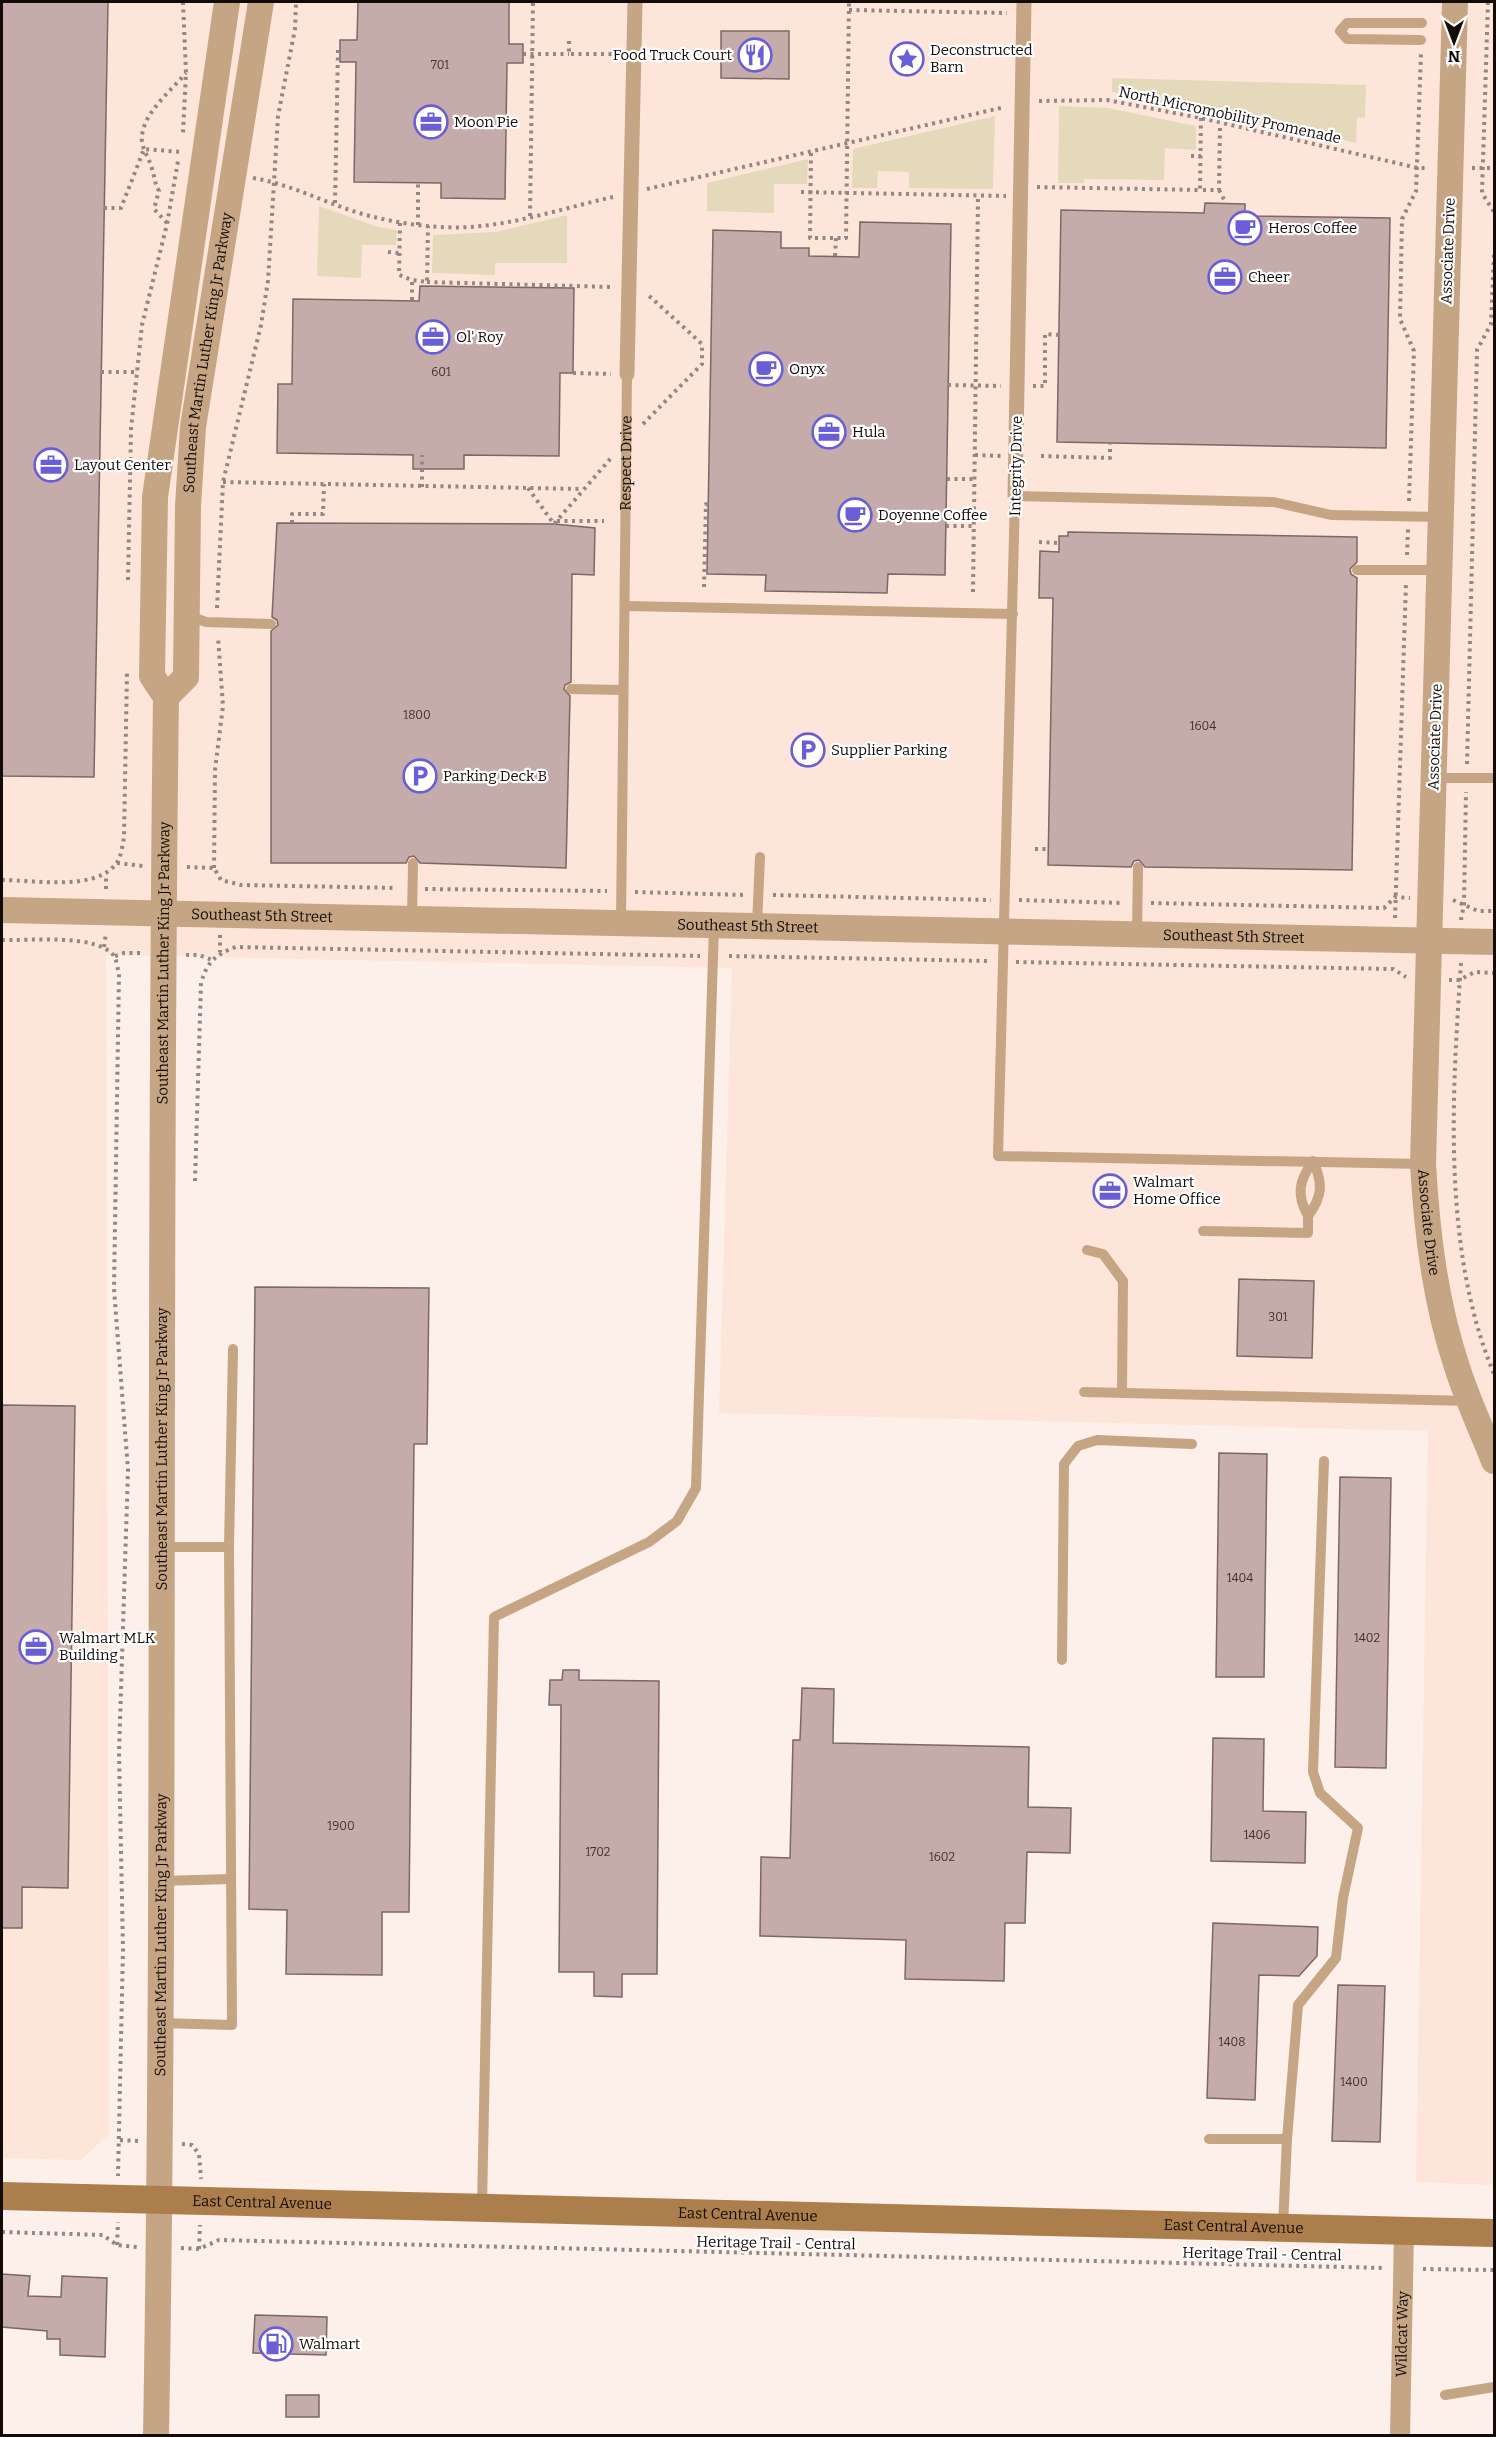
<svg xmlns="http://www.w3.org/2000/svg" width="1496" height="2437" font-family="Bitter,serif">
  <style>
    .built { fill: #fee5da }
    .green { fill: #e4dabb }
    .building { fill: #c5acab; stroke: #7d6766; stroke-width: 1.5 }
    .lines { fill: none; stroke-linecap: round; stroke-linejoin: round }
    .path { stroke: #928782; stroke-width: 4; stroke-dasharray: 3 4.5; stroke-linecap: butt }
    .service { stroke: #c5a584; stroke-width: 10 }
    .pedestrian { stroke: #c5a584; stroke-width: 15 }
    .minor { stroke: #c5a584; stroke-width: 20 }
    .tertiary { stroke: #c5a584; stroke-width: 26 }
    .secondary { stroke: #ac7e4c; stroke-width: 28 }
    .labels { text-anchor: middle; stroke-width: 4.5; stroke-linejoin: round; paint-order: stroke }
    .number-label { font-size: 12px; fill: #403331 }
    .poi-label { font-size: 15px; fill: #130b08; stroke: #fff; text-anchor: start }
    .street-label { font-size: 15px; fill: #130b08; stroke: #fff }
  </style>
  <rect width="100%" height="100%" fill="#fdefe9"/>
  <path class="built" d="M2 2H1494V2185L1416 2182 1428 1431 719 1413 732 968 106 955 109 2134 81 2160 2 2158Z"/>
  <g class="green">
    <path d="M1112 78 1366 85 1365 118 1357 117 1356 143 1112 92Z"/>
    <path d="M1059 106 1108 108 1196 126V150L1165 148 1164 180 1084 179V183H1058Z"/>
    <path d="M995 116 993 189 909 188V172L878 171 877 188H852L853 149Z"/>
    <path d="M808 159 807 184H774V213L707 211V183Z"/>
    <path d="M319 206 375 226 397 230 396 245H362L361 278 317 276Z"/>
    <path d="M567 215V263H495V275L432 273 433 235 496 232Z"/>
  </g>
  <g class="building">
    <path d="M2 2H108L94 777 2 776Z"/>
    <path d="M358 2H509V44H523V63H507L505 199 441 198V183L354 182 356 62H340V40H357Z"/>
    <path d="M721 31H789V79L721 78Z"/>
    <path d="M1205 203 1245 204V216L1390 218 1386 448 1057 442 1061 210 1204 213Z"/>
    <path d="M860 222 951 224 945 575 888 574 887 593 765 591 766 575 707 574 713 230 781 232V248H809V256L859 257Z"/>
    <path d="M420 286 574 288 573 373H560L559 456 464 455V469H413V455L277 453 278 384H292L293 299 419 301Z"/>
    <path d="M277 523 554 524 595 528 594 575 572 574 571 682 565 685 564 689 570 696 566 868 420 863 414 856 409 857 406 863H271V631L278 625 277 620 272 617Z"/>
    <path d="M1068 532 1357 537V562L1350 569 1351 574 1357 578 1352 870 1145 867 1139 860 1134 861 1131 867 1048 865 1053 598H1039L1040 551 1059 552V536H1068Z"/>
    <path d="M1239 1279 1314 1281 1312 1358 1237 1356Z"/>
    <path d="M255 1287 429 1288 427 1444H414L409 1912H382V1975L286 1974 287 1910 249 1909Z"/>
    <path d="M2 1405 75 1406 68 1888 22 1887V1928H2Z"/>
    <path d="M1219 1453 1267 1454 1264 1677H1216Z"/>
    <path d="M1340 1477 1391 1478 1386 1768 1335 1767Z"/>
    <path d="M563 1670H579V1680L659 1681 657 1974H622V1997L594 1996V1972H559L561 1705H549L550 1680H562Z"/>
    <path d="M802 1688 834 1689 833 1743 1029 1747 1028 1807 1071 1808 1070 1853 1027 1852 1025 1923H1005L1004 1981 905 1979 906 1940 760 1936 761 1857 790 1858 793 1740H800Z"/>
    <path d="M1213 1738 1264 1739 1263 1811 1306 1812 1305 1863 1211 1861Z"/>
    <path d="M1213 1923 1318 1927 1317 1956 1299 1976 1259 1975 1255 2100 1207 2098Z"/>
    <path d="M1338 1985 1385 1986 1380 2142 1332 2141Z"/>
    <path d="M2 2274 30 2276 28 2296 61 2297 62 2276 107 2278 105 2357 60 2355V2339H47V2331L2 2327Z"/>
    <path d="M255 2315 327 2317 326 2355 253 2353Z"/>
    <rect x="286" y="2395" width="33" height="22"/>
  </g>
  <g class="lines">
    <g class="path">
      <path d="M183 2 186 73 183 133"/>
      <path d="M1488 2 1482 193 1494 212"/>
      <path d="M849 10 1007 13"/>
      <path d="M569 41V54H618"/>
      <path d="M523 54H569"/>
      <path d="M1039 101 1107 100 1201 118 1418 168H1429"/>
      <path d="M1201 118 1200 190H1219L1220 124"/>
      <path d="M811 153 810 238H846L849 2"/>
      <path d="M1191 156H1201"/>
      <path d="M1472 168H1494"/>
      <path d="M253 178C295 185 330 206 370 216 402 224 437 229 470 227 518 224 567 207 613 197"/>
      <path d="M1037 187 1200 190"/>
      <path d="M647 189 1005 107"/>
      <path d="M1219 190 1226 203"/>
      <path d="M801 192 1006 196"/>
      <path d="M335 203 338 50H340"/>
      <path d="M104 208H121L144 149 182 152"/>
      <path d="M530 216 533 2"/>
      <path d="M167 223 154 209 159 191C154 182 155 178 152 169 150 160 144 152 142 143 139 116 170 92 186 73"/>
      <path d="M400 223 399 275 412 280 427 282 428 226"/>
      <path d="M418 225V183"/>
      <path d="M388 252 399 253"/>
      <path d="M835 256 836 238"/>
      <path d="M427 282 612 287"/>
      <path d="M412 300V280"/>
      <path d="M101 372H136"/>
      <path d="M573 373 611 374"/>
      <path d="M948 385 1001 386"/>
      <path d="M1033 386H1045V334L1059 335"/>
      <path d="M643 424 702 364V344L647 294"/>
      <path d="M975 455 1001 456"/>
      <path d="M1041 456 1110 458V443"/>
      <path d="M947 479H974"/>
      <path d="M223 482 582 489"/>
      <path d="M422 487V455"/>
      <path d="M528 488 554 524 611 458"/>
      <path d="M1409 501 1414 351 1400 319 1402 219 1416 191 1421 53"/>
      <path d="M557 521H604"/>
      <path d="M292 523V514H323L324 484"/>
      <path d="M946 526H973"/>
      <path d="M1039 542 1059 543"/>
      <path d="M1407 555 1408 529"/>
      <path d="M128 580 131 429 142 325 167 224 178 161"/>
      <path d="M704 587 706 504 708 505"/>
      <path d="M973 592 978 196"/>
      <path d="M217 608 223 482 261 325 268 281 278 116 295 29 296 2"/>
      <path d="M1467 764 1477 350 1491 324 1494 252"/>
      <path d="M1035 849H1049"/>
      <path d="M117 863 143 866"/>
      <path d="M187 867 214 868 221 880 241 885 397 888"/>
      <path d="M214 868 215 770 223 706 218 637"/>
      <path d="M2 880C33 880 94 891 115 865 121 859 122 847 124 838L127 672"/>
      <path d="M106 889V874"/>
      <path d="M425 889 607 891"/>
      <path d="M635 892 745 895"/>
      <path d="M773 895 991 900"/>
      <path d="M1019 900 1123 903"/>
      <path d="M1453 900 1478 911H1494"/>
      <path d="M1151 903 1384 908 1395 897 1410 898"/>
      <path d="M1395 918 1406 583"/>
      <path d="M1461 920 1464 904 1466 792"/>
      <path d="M220 935V952"/>
      <path d="M2 940C28 941 97 933 114 956 117 960 117 968 119 973L114 1289 128 1470 119 1753 123 1949 118 2176"/>
      <path d="M104 947 106 933"/>
      <path d="M186 955H199L212 960"/>
      <path d="M115 956 124 953H143"/>
      <path d="M729 956 988 961"/>
      <path d="M1016 962 1393 969 1406 977"/>
      <path d="M1461 963C1452 1096 1442 1249 1494 1374"/>
      <path d="M1449 980H1459L1475 972 1494 973"/>
      <path d="M195 1181 201 983C207 962 216 954 236 947L700 956"/>
      <path d="M120 2140 139 2141"/>
      <path d="M182 2144 192 2145 199 2154 201 2179"/>
      <path d="M2 2232 103 2235 117 2245 137 2247"/>
      <path d="M117 2245 118 2222"/>
      <path d="M181 2248 199 2249 219 2240 1386 2268"/>
      <path d="M199 2249 200 2225"/>
      <path d="M1423 2269 1494 2270"/>
    </g>
    <g class="service">
      <path d="M1421 40 1347 39 1340 31 1347 23H1422"/>
      <path d="M1357 570H1439"/>
      <path d="M625 606 1013 614"/>
      <path d="M187 615 206 622 271 624"/>
      <path d="M571 689 623 690"/>
      <path d="M1434 778H1494"/>
      <path d="M412 918 413 863"/>
      <path id="s1" d="M621 923 627 374"/>
      <path d="M757 925 760 857"/>
      <path d="M1137 933 1138 867"/>
      <path d="M1313 1161C1323 1183 1323 1196 1308 1216 1296 1194 1299 1181 1313 1161Z"/>
      <path d="M1423 1164 998 1156 1015 496 1274 502 1331 515 1440 517"/>
      <path d="M1203 1231 1308 1233V1216"/>
      <path d="M1087 1250 1103 1254 1123 1281 1122 1393"/>
      <path d="M1084 1392 1469 1401"/>
      <path d="M161 1547H229"/>
      <path d="M1062 1660 1064 1464 1078 1446 1097 1440 1192 1444"/>
      <path d="M160 1881 231 1879"/>
      <path d="M161 2023 232 2025 229 1547 233 1349"/>
      <path d="M1209 2139H1287"/>
      <path d="M482 2206 494 1617 649 1542 677 1521 696 1488 714 926"/>
      <path d="M1283 2226 1287 2139 1298 2005 1336 1958 1343 1898 1358 1828 1320 1793 1313 1772 1324 1461"/>
      <path d="M1445 2395 1494 2387"/>
    </g>
    <g class="pedestrian">
      <path d="M627 374 635 2"/>
      <path d="M1015 496 1024 2"/>
    </g>
    <path class="minor" id="s2" d="M1400 2436 1404 2232"/>
    <g class="tertiary">
      <path id="s3" d="M1455 2 1423 1164C1427 1233 1435 1301 1457 1367 1467 1399 1482 1430 1494 1461"/>
      <path id="s4" d="M166 697 186 677 188 506 193 427 261 2"/>
      <path id="s5" d="M2 910 1494 942"/>
      <path id="s6" d="M156 2436C166 1856 158 1277 166 697L152 676 155 497 227 2"/>
    </g>
    <path class="secondary" id="s7" d="M2 2196 1494 2233"/>
  </g>
  <defs>
    <symbol id="restaurant-ring" viewBox="-11 -11 22 22"><circle r="9.5" fill="#fff" stroke="#6a5ed8" stroke-width="1.5"/><path d="M-5-6h1v4h1v-4h1v4h1v-4h1v5L-1.5 .5V6h-2V.5L-5-1ZM5-6V6H3V1.5H1.5Q1.5-4 5-6Z" fill="#6a5ed8"/></symbol>
    <symbol id="sight-ring" viewBox="-11 -11 22 22"><circle r="9.5" fill="#fff" stroke="#6a5ed8" stroke-width="1.5"/><path d="M0-6L1.8-2.2L6-1.7L2.9 1.2L3.7 5.4L0 3.3L-3.7 5.4L-2.9 1.2L-6-1.7L-1.8-2.2Z" fill="#6a5ed8"/></symbol>
    <symbol id="office-ring" viewBox="-11 -11 22 22"><circle r="9.5" fill="#fff" stroke="#6a5ed8" stroke-width="1.5"/><path d="M-6-3h4V-5.5h4V-3h4V5H-6ZM-1-4.5V-3h2v-1.5ZM-6 0V1H6V0Z" fill="#6a5ed8"/></symbol>
    <symbol id="cafe-ring" viewBox="-11 -11 22 22"><circle r="9.5" fill="#fff" stroke="#6a5ed8" stroke-width="1.5"/><path d="M-5.5-4.5H6V0H3Q3 3.5 0 3.5H-2.5Q-5.5 3.5-5.5 0ZM3-3.2v2h1.7v-2ZM-6 4.5H4V6H-6Z" fill="#6a5ed8"/></symbol>
    <symbol id="parking-ring" viewBox="-11 -11 22 22"><circle r="9.5" fill="#fff" stroke="#6a5ed8" stroke-width="1.5"/><path d="M-3.5-5.5H1a3.5 3.5 0 0 1 0 7H-1V5.5H-3.5ZM-1-3.4V-.6H.8a1.4 1.4 0 0 0 0-2.8Z" fill="#6a5ed8"/></symbol>
    <symbol id="fuel-ring" viewBox="-11 -11 22 22"><circle r="9.5" fill="#fff" stroke="#6a5ed8" stroke-width="1.5"/><path d="M-5.5-6h7V0h2V4h1.3V-2.5L3-4.5l.8-.8L6-3V5H2.5V1h-1V6h-7ZM-4.2-4.7v3.2H.2V-4.7Z" fill="#6a5ed8"/></symbol>
  </defs>
  <g fill-rule="evenodd">
    <use href="#restaurant-ring" x="736" y="36" width="38" height="38"/>
    <use href="#sight-ring" x="888" y="40" width="38" height="38"/>
    <use href="#office-ring" x="412" y="103" width="38" height="38"/>
    <use href="#cafe-ring" x="1226" y="209" width="38" height="38"/>
    <use href="#office-ring" x="1206" y="258" width="38" height="38"/>
    <use href="#office-ring" x="414" y="318" width="38" height="38"/>
    <use href="#cafe-ring" x="747" y="350" width="38" height="38"/>
    <use href="#office-ring" x="810" y="413" width="38" height="38"/>
    <use href="#office-ring" x="32" y="446" width="38" height="38"/>
    <use href="#cafe-ring" x="836" y="496" width="38" height="38"/>
    <use href="#parking-ring" x="789" y="731" width="38" height="38"/>
    <use href="#parking-ring" x="401" y="757" width="38" height="38"/>
    <use href="#office-ring" x="1091" y="1172" width="38" height="38"/>
    <use href="#office-ring" x="17" y="1628" width="38" height="38"/>
    <use href="#fuel-ring" x="257" y="2325" width="38" height="38"/>
  </g>
  <g class="labels">
    <g class="number-label">
      <text x="440" y="69">701</text>
      <text x="441" y="376">601</text>
      <text x="417" y="719">1800</text>
      <text x="1203" y="730">1604</text>
      <text x="1278" y="1321">301</text>
      <text x="1240" y="1582">1404</text>
      <text x="1367" y="1642">1402</text>
      <text x="341" y="1830">1900</text>
      <text x="1257" y="1839">1406</text>
      <text x="598" y="1856">1702</text>
      <text x="942" y="1861">1602</text>
      <text x="1232" y="2046">1408</text>
      <text x="1354" y="2086">1400</text>
    </g>
    <g class="poi-label">
      <text x="930" y="55">Deconstructed<tspan x="930" dy="17">Barn</tspan></text>
      <text x="732" y="60" text-anchor="end">Food Truck Court</text>
      <text x="454" y="127">Moon Pie</text>
      <text x="1268" y="233">Heros Coffee</text>
      <text x="1248" y="282">Cheer</text>
      <text x="456" y="342">Ol' Roy</text>
      <text x="789" y="374">Onyx</text>
      <text x="852" y="437">Hula</text>
      <text x="74" y="470">Layout Center</text>
      <text x="878" y="520">Doyenne Coffee</text>
      <text x="831" y="755">Supplier Parking</text>
      <text x="443" y="781">Parking Deck B</text>
      <text x="1133" y="1187">Walmart<tspan x="1133" dy="17">Home Office</tspan></text>
      <text x="59" y="1643">Walmart MLK<tspan x="59" dy="17">Building</tspan></text>
      <text x="299" y="2349">Walmart</text>
    </g>
    <g class="street-label">
      <text transform="translate(1230 115) rotate(12)" y="5">North Micromobility Promenade</text>
      <text transform="translate(1448 251) rotate(-88)" y="5">Associate Drive</text>
      <text dy="5" stroke="none"><textPath href="#s4" startOffset="354">Southeast Martin Luther King Jr Parkway</textPath></text>
      <text dy="5" stroke="none"><textPath href="#s1" startOffset="460">Respect Drive</textPath></text>
      <text transform="translate(1016 466) rotate(-89)" y="5">Integrity Drive</text>
      <text transform="translate(1435 737) rotate(-88)" y="5">Associate Drive</text>
      <text dy="5" stroke="none"><textPath href="#s5" startOffset="260">Southeast 5th Street</textPath></text>
      <text dy="5" stroke="none"><textPath href="#s5" startOffset="746">Southeast 5th Street</textPath></text>
      <text dy="5" stroke="none"><textPath href="#s5" startOffset="1232">Southeast 5th Street</textPath></text>
      <text dy="5" stroke="none"><textPath href="#s6" startOffset="1473">Southeast Martin Luther King Jr Parkway</textPath></text>
      <text dy="5" stroke="none"><textPath href="#s3" startOffset="1221">Associate Drive</textPath></text>
      <text dy="5" stroke="none"><textPath href="#s6" startOffset="987">Southeast Martin Luther King Jr Parkway</textPath></text>
      <text dy="5" stroke="none"><textPath href="#s6" startOffset="501">Southeast Martin Luther King Jr Parkway</textPath></text>
      <text dy="5" stroke="none"><textPath href="#s7" startOffset="260">East Central Avenue</textPath></text>
      <text dy="5" stroke="none"><textPath href="#s7" startOffset="746">East Central Avenue</textPath></text>
      <text dy="5" stroke="none"><textPath href="#s7" startOffset="1232">East Central Avenue</textPath></text>
      <text transform="translate(776 2243) rotate(1)" y="5">Heritage Trail - Central</text>
      <text transform="translate(1262 2254) rotate(1)" y="5">Heritage Trail - Central</text>
      <text dy="5" stroke="none"><textPath href="#s2" startOffset="102">Wildcat Way</textPath></text>
    </g>
  </g>
  <rect width="1496" height="2437" fill="none" stroke="#130b08" stroke-width="6"/>
  <g transform="translate(1454 42) rotate(180)" stroke="#ffffff" stroke-width="4.5" paint-order="stroke">
  <path d="M0-4.5L10 22L0 15L-10 22Z" fill="#130b08"/>
  <text y="-9" font-size="16" font-weight="bold" text-anchor="middle" fill="#130b08">N</text>
  </g>
</svg>
